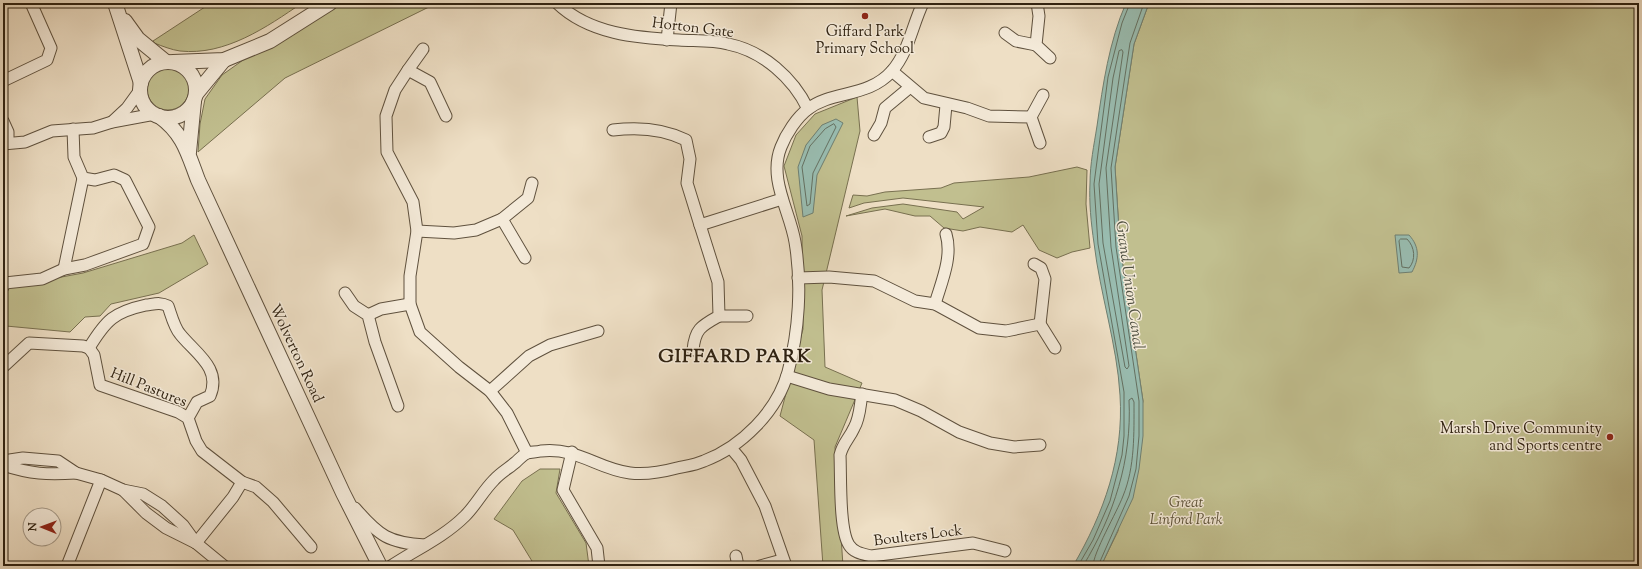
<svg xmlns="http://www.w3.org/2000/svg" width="1642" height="569" font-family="'Sorts Mill Goudy',serif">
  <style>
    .green { fill: #c1bf8f; stroke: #787050 }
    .water { fill: #99bdb1; stroke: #6f7f71 }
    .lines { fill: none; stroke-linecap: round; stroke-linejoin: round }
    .shore { stroke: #647061; stroke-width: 1 }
    .minor-casing { stroke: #5f513e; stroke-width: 13 }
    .tertiary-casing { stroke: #5f513e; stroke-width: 16 }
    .minor { stroke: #f4ead9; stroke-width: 11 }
    .tertiary { stroke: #f4ead9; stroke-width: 14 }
    .poi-dot { fill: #8f2418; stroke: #f4ead9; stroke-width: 1.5 }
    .labels { text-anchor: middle; stroke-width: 3; stroke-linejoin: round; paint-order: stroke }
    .street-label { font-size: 15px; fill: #2f2211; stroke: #f4ead9 }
    .poi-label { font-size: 15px; fill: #2f2211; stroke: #f4ead9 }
    .park-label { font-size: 15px; font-style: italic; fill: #5b5137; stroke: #f4ead9 }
    .water-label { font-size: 16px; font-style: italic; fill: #4f5041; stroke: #f4ead9 }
    .district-label { font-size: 19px; font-weight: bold; letter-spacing: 1px; fill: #2f2211; stroke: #f4ead9 }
  </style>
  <rect width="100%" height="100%" fill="#eedfc5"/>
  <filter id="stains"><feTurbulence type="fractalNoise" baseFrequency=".005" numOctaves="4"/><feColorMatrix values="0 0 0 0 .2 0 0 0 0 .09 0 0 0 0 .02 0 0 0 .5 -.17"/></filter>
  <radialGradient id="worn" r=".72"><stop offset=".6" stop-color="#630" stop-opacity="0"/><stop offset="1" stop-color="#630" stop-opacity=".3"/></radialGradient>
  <g class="green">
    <path d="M211 3H302C267 27 225 56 180 51 172 50 162 46 154 43L153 41Z"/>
    <path d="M330 3H437L285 78 198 152 200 124 205 99 222 75 270 41Z"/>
    <path d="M1149 3H1639V566H1101L1118 531 1143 401 1120 246 1115 167 1134 44Z"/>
    <circle cx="168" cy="89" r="21"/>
    <path d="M857 97 860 131 822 290 825 367 862 383 835 447 843 566H823L814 440 780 416 803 329 802 236 784 166 796 135 815 114Z"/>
    <path d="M1077 167 1087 170 1086 204 1090 248 1072 252 1057 258 1039 250 1023 225 1012 232 980 227 963 231 944 228 930 216H915L885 209 846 216 872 208 903 204 957 212 963 219 984 207 903 198 864 203 849 208 853 195 867 196 885 192 941 188 954 183 1029 177Z"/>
    <path d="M194 235 208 264 159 293 111 304 100 316 85 317 70 332 6 326 3 288 83 273 182 243Z"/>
    <path d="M540 469H560L556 493 586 543 589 566H535L513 530 494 519 522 481Z"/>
  </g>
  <g class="water">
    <path d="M1126 3H1149L1134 44 1115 167 1120 246 1143 401V436L1139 469 1133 498 1101 566H1073C1104 513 1124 457 1120 395 1117 344 1100 294 1094 243 1091 223 1089 202 1090 183 1090 164 1094 145 1097 126 1103 84 1109 42 1126 3Z"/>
    <path d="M836 119 843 123 817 175 813 213 803 217 798 167 806 145 822 125Z"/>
    <path d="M1395 235H1409C1420 247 1419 259 1412 272L1399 273Z"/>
  </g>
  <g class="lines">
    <g class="shore">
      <path d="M1122 50 1123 52 1106 168 1111 247 1129 366 1127 369 1125 367 1103 243 1099 184 1113 78 1119 51Z"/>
      <path d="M834 124 836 127 813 173 810 204 807 206 802 167 810 146 825 129Z"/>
      <path d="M1401 239H1407C1415 247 1416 260 1409 268L1402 267 1399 241Z"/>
      <path d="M1078 566 1093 540 1110 501 1122 455 1124 436V392L1098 244 1094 184 1108 77 1122 23 1130 3"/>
      <path d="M1083 566C1114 515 1132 460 1129 400L1132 398 1134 402C1134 433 1135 467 1123 496 1117 512 1093 553 1093 566"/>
      <path d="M1098 566 1129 496 1136 469 1139 436V401L1116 247 1111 168 1130 43 1144 3"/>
    </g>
    <defs>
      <g id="minor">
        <path d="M557 3C589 34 637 38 679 40 695 41 713 40 728 44 763 51 793 78 808 109"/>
        <path d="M1037 3 1039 16 1036 45 1050 58"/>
        <path d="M1005 33 1016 41 1036 45"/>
        <path d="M667 40 671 3"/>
        <path d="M408 70 423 49"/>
        <path d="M892 71 924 98 967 108 989 116 1031 117 1040 143"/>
        <path d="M3 81 47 60 51 48 31 3"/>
        <path d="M446 116 430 82 408 70 395 90 386 116 387 152 413 202 417 231 410 276V304L420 332 459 367 490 391 507 413 527 453"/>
        <path d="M1031 117 1043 95"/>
        <path d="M3 121 8 132V143"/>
        <path d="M112 122 127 108 140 90"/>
        <path d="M613 130C637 127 664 129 686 140L690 159 687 183 700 225 782 199"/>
        <path d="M874 135 881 123 885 108 909 88"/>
        <path d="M929 137 941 133 944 127 946 105"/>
        <path d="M3 144 25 142 52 131 93 128 112 122 155 114"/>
        <path d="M417 231 454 233 476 230 502 219"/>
        <path d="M525 258 502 219 528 198 532 183"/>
        <path d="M1034 264 1041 268 1045 279 1040 324"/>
        <path d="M64 269 83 178"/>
        <path d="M798 278 829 277 874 281 915 301 935 304 979 328 1006 331 1040 324 1055 348"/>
        <path d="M3 287 5 283 42 279 64 269 85 265 143 244 149 227 125 180 114 175 95 180 83 178 74 157 73 129"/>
        <path d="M345 293 354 306 368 315 375 342 398 406"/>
        <path d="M935 304C941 283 953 257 946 234"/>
        <path d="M368 315 381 309 410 304"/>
        <path d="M719 316H747"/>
        <path d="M89 348 94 355 100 385 178 412 188 418 196 441 202 451 242 482 256 487 273 502 311 547"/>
        <path d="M89 348C106 320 114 312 146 305 155 304 160 302 168 306 171 314 174 327 180 334 195 353 222 368 210 396L197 402 188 418"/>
        <path d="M693 350C695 329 701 326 719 316L718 282 700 225"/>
        <path d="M3 367 29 343 83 346 89 348"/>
        <path d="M787 376 829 389 895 400 921 411 959 432 990 443 1014 447 1040 445"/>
        <path d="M490 391 529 356 550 345 598 331"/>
        <path d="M862 394C860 405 860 418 854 428 849 439 843 443 840 455 841 476 839 530 849 545 854 553 863 554 871 556L973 543 1005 551"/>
        <path d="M731 448 741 460 765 506 786 566"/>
        <path d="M572 452 563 490 597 548 599 566"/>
        <path d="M3 461 23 458 58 461 76 473 101 480 123 490 143 494 162 506 183 525 196 543"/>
        <path d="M3 465C31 474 47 475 76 473"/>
        <path d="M123 490 146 513 166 528 196 543 224 566"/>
        <path d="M355 508C379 536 389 543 425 545"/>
        <path d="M196 543 233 497 242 482"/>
        <path d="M736 556 738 566"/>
        <path d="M67 566 101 480"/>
        <path d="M391 566C415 550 444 537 465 516 476 505 483 491 494 480 500 473 509 468 516 462 519 459 523 455 527 453 530 452 537 452 541 451 578 447 597 469 630 473 646 475 662 472 677 468 686 466 695 465 704 461 741 447 777 412 788 372 799 331 802 284 795 242 790 211 768 179 781 147 786 134 797 117 808 109 833 90 868 98 892 71 909 51 912 26 923 3"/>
        <path d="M760 566 782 560"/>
      </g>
      <g id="tertiary">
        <path d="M115 3 141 83"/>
        <path d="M125 21 138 39 166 62"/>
        <path d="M173 62 224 60 270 41 330 3"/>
        <circle cx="168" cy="90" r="28"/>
        <path d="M196 94 224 60"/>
        <path d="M159 116C184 134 188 154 198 180L343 493 380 566"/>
        <path d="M189 152 194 101"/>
      </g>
    </defs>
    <use href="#minor" class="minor-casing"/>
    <use href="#tertiary" class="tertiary-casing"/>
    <use href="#minor" class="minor"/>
    <use href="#tertiary" class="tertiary"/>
  </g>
  <g class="poi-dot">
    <circle cx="865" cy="16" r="4"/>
    <circle cx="1610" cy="437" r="4"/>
  </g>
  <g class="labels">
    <g class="street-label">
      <text transform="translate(693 27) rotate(7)" y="5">Horton Gate</text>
      <text transform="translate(297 353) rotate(65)" y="5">Wolverton Road</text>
      <text transform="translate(149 387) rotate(22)" y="5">Hill Pastures</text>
      <text transform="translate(918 535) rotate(-7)" y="5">Boulters Lock</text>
    </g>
    <g class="poi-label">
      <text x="865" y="36">Giffard Park<tspan x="865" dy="17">Primary School</tspan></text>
      <text x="1602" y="433" text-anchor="end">Marsh Drive Community<tspan x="1602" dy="17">and Sports centre</tspan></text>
    </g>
    <g class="park-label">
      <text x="1186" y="507">Great<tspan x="1186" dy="17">Linford Park</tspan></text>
    </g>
    <g class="water-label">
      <text transform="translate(1131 285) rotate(82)" y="6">Grand Union Canal</text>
    </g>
    <g class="district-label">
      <text x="735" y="362">GIFFARD PARK</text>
    </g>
  </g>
  <rect width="1642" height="569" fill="none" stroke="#eedfc5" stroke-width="16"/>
  <rect x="4" y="4" width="1634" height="561" fill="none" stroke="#2f2211" stroke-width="2"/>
  <rect x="8" y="8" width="1626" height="553" fill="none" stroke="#2f2211"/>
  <g transform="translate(42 527) rotate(271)"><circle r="19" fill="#f4ead9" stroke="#a59a89"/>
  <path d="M0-3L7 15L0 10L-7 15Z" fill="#8f2418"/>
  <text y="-6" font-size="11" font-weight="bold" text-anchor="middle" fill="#2f2211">N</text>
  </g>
  <rect width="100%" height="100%" filter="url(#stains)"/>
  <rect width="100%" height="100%" fill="url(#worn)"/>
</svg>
